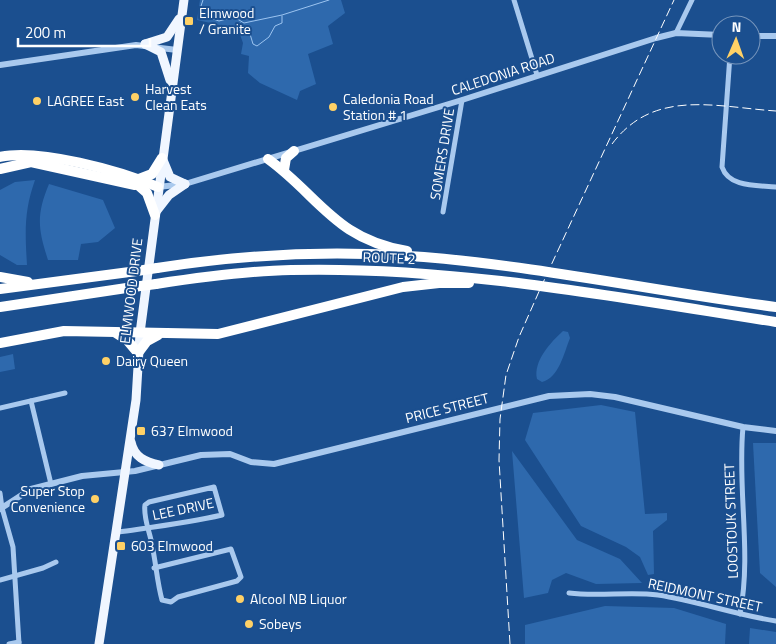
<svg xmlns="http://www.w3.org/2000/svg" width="776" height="644" font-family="'Titillium Web',sans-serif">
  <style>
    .green { fill: #2e69ad }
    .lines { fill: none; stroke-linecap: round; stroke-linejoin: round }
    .stream { stroke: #9cc4f0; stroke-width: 1 }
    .minor { stroke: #a9c9ee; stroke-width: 5 }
    .tertiary { stroke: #a9c9ee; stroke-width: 6 }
    .primary { stroke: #f0f6ff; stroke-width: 9 }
    .motorway { stroke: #fff; stroke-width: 10 }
    .rail { stroke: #fff; stroke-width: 1; stroke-dasharray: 9 4; stroke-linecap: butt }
    .motorway-bridge { stroke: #fff; stroke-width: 10 }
    .poi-dot { fill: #ffd166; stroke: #1b4f8f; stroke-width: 2 }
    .labels { text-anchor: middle; stroke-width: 4; stroke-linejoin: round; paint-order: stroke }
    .poi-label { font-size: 14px; fill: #fff; stroke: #1b4f8f; text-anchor: start }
    .street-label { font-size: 14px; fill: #fff; stroke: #1b4f8f }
  </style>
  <rect width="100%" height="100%" fill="#1b4f8f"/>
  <g class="green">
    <path d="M200 0H341L345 13 328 26 333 44 308 54 316 84 300 91 297 100 260 83 248 73 249 56 241 54 243 43 238 29 197 20Z"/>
    <path d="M35 180C24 211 25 232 27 265H17L0 255V190L15 182Z"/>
    <path d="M49 184 103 200 115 228 98 242 81 244 78 260H48C38 229 36 215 49 184Z"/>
    <path d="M563 331 568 332 570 338C564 353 559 378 542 382L537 379C533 361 551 342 563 331Z"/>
    <path d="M13 354 15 369 0 372V357Z"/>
    <path d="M601 405 635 412 645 514 667 513V520L653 531 654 574 648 575 640 557 626 547 581 526 525 440 533 413Z"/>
    <path d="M753 443H776V587L760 573Z"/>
    <path d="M512 451 577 540 620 559 642 583 596 584 566 573 552 580 548 593 524 598Z"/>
    <path d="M605 606 674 608 726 624 725 644H525V625Z"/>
    <path d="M750 628 776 632V644H749Z"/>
  </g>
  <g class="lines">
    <g class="stream">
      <path d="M203 0 200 9 202 15 219 21 234 17 244 23 282 15 329 0"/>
      <path d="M241 23 250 34 253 44 257 46 269 37 275 26 282 23V16"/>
    </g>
    <g class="minor">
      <path d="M514 0 537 75"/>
      <path d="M676 33 692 0"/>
      <path d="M730 55 722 167C729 188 758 185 776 187"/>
      <path d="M443 212 462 100"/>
      <path d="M31 401 51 484"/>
      <path d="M0 408 65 393"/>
      <path d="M0 493 2 508 13 547 19 644"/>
      <path d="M118 532C153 527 188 523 222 515L214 487 149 502 145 505C143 518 150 532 152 545 156 563 157 582 162 600L171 602 178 597 237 581 241 577 231 549 154 568"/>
      <path d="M0 580 43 568 56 562"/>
      <path d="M569 593C599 597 629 591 658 595 698 601 736 615 776 621"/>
      <path d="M740 614C752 552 737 489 743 427"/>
      <path d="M9 644 19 642"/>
    </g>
    <g class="tertiary">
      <path d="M751 36H776"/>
      <path d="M0 65 136 45 177 50"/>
      <path d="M158 187 185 184 462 100 656 38 676 33 721 35"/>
      <path d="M0 509 31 489 82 476 135 471 201 455 230 454 251 462 274 464 549 396 590 394 615 397 743 427 776 431"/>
    </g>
    <g class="primary">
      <path d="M145 44 161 52 170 80"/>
      <path d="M145 44 167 37 179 19"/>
      <path d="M163 160 170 177 185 184"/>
      <path d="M155 213 169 195 185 184"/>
      <path d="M131 442C134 457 145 462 159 465"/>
      <path d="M99 644 136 400 140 333 184 0"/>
    </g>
    <g class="motorway">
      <path d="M0 157C38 148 121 171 158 187"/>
      <path d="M268 159C319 196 335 239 407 251"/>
      <path d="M0 169 31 162 135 185"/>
      <path d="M284 170 286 158 294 151"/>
      <path d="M139 179 152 174 162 158"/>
      <path d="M138 185 147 193 155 215"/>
      <path d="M157 268C245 254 335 250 424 257 543 267 659 292 776 307"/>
      <path d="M0 277 28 282"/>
      <path d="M156 284C201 277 246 271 291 270 454 266 616 297 776 322"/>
      <path d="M0 289 137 271"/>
      <path d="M0 307 133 287"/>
      <path d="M116 333 127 340 138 353 147 341 158 335"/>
      <path d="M0 343 64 331 218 334 403 287 439 283H469"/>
    </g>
    <g class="rail">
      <path d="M612 144C654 88 716 107 776 111"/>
      <path d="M510 644 499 460 500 419 506 375 519 337 541 287 674 0"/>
    </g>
    <g class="motorway-bridge">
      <path d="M137 271 157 268"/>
      <path d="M133 287 156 284"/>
    </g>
  </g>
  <g class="poi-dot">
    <rect x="184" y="16" width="10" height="10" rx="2.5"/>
    <circle cx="135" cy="97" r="5"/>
    <circle cx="37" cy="101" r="5"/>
    <circle cx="333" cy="107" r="5"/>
    <circle cx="106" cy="361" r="5"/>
    <rect x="136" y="426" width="10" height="10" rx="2.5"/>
    <circle cx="95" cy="499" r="5"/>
    <rect x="116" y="541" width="10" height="10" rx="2.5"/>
    <circle cx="240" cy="599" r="5"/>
    <circle cx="249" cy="624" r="5"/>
  </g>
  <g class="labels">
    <g class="poi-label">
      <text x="199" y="18">Elmwood<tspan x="199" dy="16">/ Granite</tspan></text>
      <text x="145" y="94">Harvest<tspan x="145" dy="16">Clean Eats</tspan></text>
      <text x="343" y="104">Caledonia Road<tspan x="343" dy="16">Station # 1</tspan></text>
      <text x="47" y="106">LAGREE East</text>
      <text x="116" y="366">Dairy Queen</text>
      <text x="151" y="436">637 Elmwood</text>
      <text x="85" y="496" text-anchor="end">Super Stop<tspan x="85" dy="16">Convenience</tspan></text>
      <text x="131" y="551">603 Elmwood</text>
      <text x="250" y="604">Alcool NB Liquor</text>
      <text x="259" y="629">Sobeys</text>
    </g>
    <g class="street-label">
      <text transform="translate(503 74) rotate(-18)" y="5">CALEDONIA ROAD</text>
      <text transform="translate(442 154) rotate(-81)" y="5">SOMERS DRIVE</text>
      <text transform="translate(389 258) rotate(2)" y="5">ROUTE 2</text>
      <text transform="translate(131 291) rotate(-83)" y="5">ELMWOOD DRIVE</text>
      <text transform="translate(447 408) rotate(-14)" y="5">PRICE STREET</text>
      <text transform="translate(183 509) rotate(-12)" y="5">LEE DRIVE</text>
      <text transform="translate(731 521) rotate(-92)" y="5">LOOSTOUK STREET</text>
      <text transform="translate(705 595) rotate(12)" y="5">REIDMONT STREET</text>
    </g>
  </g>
  <g transform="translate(736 40) rotate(2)"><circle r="24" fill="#1b4f8f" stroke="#7695bc"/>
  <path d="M0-4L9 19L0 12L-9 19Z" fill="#ffd166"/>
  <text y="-8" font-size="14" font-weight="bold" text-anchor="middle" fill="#ffffff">N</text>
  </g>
  <path d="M18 38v8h132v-8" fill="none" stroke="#ffffff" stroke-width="2.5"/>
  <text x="25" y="38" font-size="15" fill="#ffffff" stroke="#1b4f8f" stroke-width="4" paint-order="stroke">200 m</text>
</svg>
